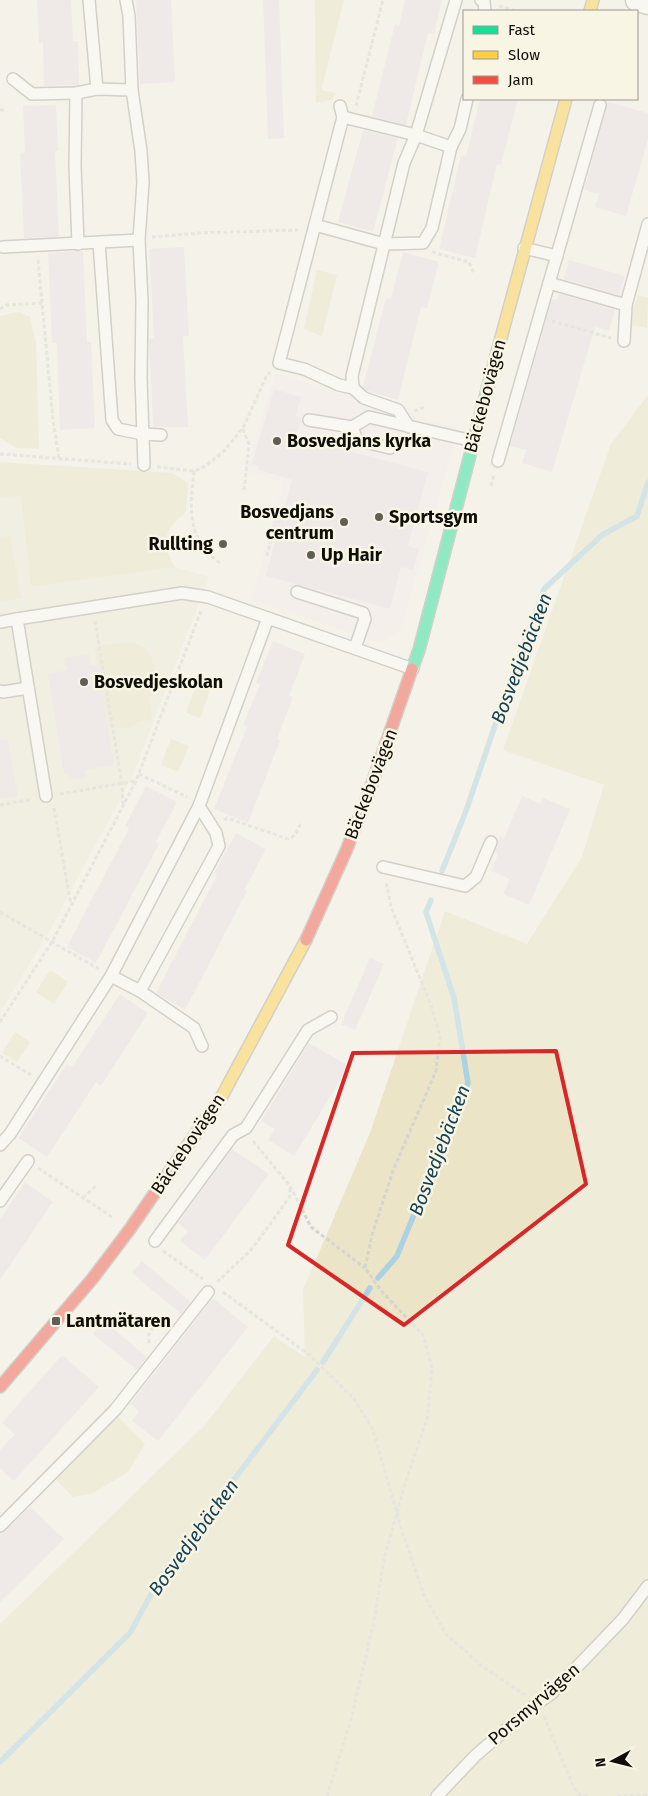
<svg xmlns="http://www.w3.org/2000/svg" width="648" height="1796" font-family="'Fira Sans',sans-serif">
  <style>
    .commercial { fill: #f6eaf0 }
    .built { fill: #eeead9 }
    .green { fill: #ebe4c7 }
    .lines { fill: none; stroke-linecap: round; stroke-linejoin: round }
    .stream { stroke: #abd2e3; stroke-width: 5.5 }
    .building { fill: #e9e1e5 }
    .lane-casing { stroke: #a8a69f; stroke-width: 14 }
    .street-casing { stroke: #a8a69f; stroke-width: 25 }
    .fast-casing { stroke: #a8a69f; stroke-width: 14 }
    .slow-casing { stroke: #a8a69f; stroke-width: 14 }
    .jam-casing { stroke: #a8a69f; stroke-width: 14 }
    .path { stroke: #d5d4d1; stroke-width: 3; stroke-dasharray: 4 2.5; stroke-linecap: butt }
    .lane { stroke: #fdfdfc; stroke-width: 11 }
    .street { stroke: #fdfdfc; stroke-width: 22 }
    .fast { stroke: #16e098; stroke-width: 11 }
    .slow { stroke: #ffcf43; stroke-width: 11 }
    .jam { stroke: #f24e42; stroke-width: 11 }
    .marked { fill: none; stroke: #d62828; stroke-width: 4; stroke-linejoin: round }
    .poi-dot { fill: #5f5e57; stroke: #f9f5e4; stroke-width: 2 }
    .labels { text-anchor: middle; stroke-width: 5; stroke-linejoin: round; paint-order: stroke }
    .street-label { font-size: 18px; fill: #0f0e08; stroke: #f9f5e4 }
    .poi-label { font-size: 18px; font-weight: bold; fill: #0f0e08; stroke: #f9f5e4; text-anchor: start }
    .water-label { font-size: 19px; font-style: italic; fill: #124156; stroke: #f9f5e4 }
  </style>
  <rect width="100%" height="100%" fill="#f4f2e9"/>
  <path class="commercial" d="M275 373 459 428 401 628 383 643 251 600 284 482 246 471Z"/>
  <path class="built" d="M21 495 31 587 175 567 209 577 132 777 46 937 0 1012V497Z"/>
  <g class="green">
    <path d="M315 0H344L321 90 336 93 332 100 316 103Z"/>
    <path d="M317 270 337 275 322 336 304 329Z"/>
    <path d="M638 295 648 298 647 328 631 325 630 317Z"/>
    <path d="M19 312 30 317 36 344 39 449 17 448 0 438V316Z"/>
    <path d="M648 395V1796H0V1624L204 1426 274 1336 305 1357 303 1290 370 1133 445 911 527 944 582 857 604 785 503 750 611 444Z"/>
    <path d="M0 462 172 473 187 482 188 485 186 511C182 517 176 520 172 525 162 538 167 555 175 567L31 587 21 496 0 497Z"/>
    <path d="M10 536 21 598 0 602V537Z"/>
    <path d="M132 642C135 644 140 645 143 647 156 657 156 679 154 693L149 697 152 720 139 721 130 728H109L95 647 118 643Z"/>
    <path d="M198 679 212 684 200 718 186 713Z"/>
    <path d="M171 739 189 746 178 772 161 765Z"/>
    <path d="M50 970 68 982 54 1004 36 992Z"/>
    <path d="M15 1032 30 1042 17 1062 2 1053Z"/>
    <path d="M115 1413 145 1444 128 1472 93 1493 73 1497 55 1479Z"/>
  </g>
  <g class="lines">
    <g class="stream">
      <path d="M442 871 466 811 510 681 544 589 602 535 637 516 648 482"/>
      <path d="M378 1278 397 1256 468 1083 454 998 426 912 431 900"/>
      <path d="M323 1362 370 1288"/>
      <path d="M0 1762 130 1633 161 1576 317 1370"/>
    </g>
  </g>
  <g class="building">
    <path d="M37 0H71L73 41H78L79 85 44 86 43 42 39 43Z"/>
    <path d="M136 0H171L175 82 140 84Z"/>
    <path d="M263 0H279L284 138 268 139Z"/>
    <path d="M405 0H442L434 34 428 33 406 125 372 116 395 24 399 25Z"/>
    <path d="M480 99H518L501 165 497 164 475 258 439 249 461 155 466 156Z"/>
    <path d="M608 102 648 113V139L626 216 595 207 599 194 584 190Z"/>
    <path d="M56 105 58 151H55L59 237 24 238 20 153 25 152 23 106Z"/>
    <path d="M363 130 398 138 373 232 338 222Z"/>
    <path d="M184 247 189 336H183L188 427H153L149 339 154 338 149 249Z"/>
    <path d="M83 251 87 342H91L95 428 60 430 57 343H52L48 253Z"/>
    <path d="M403 252 439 262 427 308 421 307 398 400 368 391 363 387 386 298 391 299Z"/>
    <path d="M569 260 625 276 619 295 564 279Z"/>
    <path d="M559 294 615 310 609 331 595 327 552 472 522 463 526 450 510 446 552 299 557 300Z"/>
    <path d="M274 389 301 397 296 416 302 418 296 437 428 472 408 546 419 549 413 570 401 567 390 609 266 576 277 533 270 531 276 511 283 512 292 480 258 470 259 466 252 464Z"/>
    <path d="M273 641 305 654 289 696 293 697 277 739 280 740 248 823 214 809 247 727 243 725 260 684 256 683Z"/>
    <path d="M89 654 91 666 98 665 114 765 85 770 86 778 69 780 68 773 64 774 48 674 67 670 64 658Z"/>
    <path d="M8 739 18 796 0 799V740Z"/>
    <path d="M146 786 177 802 156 842 159 844 96 963 67 947 129 828 125 826Z"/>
    <path d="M522 796 541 804 543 798 570 809 529 905 503 894 510 879 491 871 498 854 495 852 498 840 500 836 504 838Z"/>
    <path d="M236 833 266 849 245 889 247 891 185 1010 156 993 217 875 214 873Z"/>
    <path d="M370 958 384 964 355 1030 341 1024Z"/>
    <path d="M120 994 148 1013 101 1086 96 1082 47 1157 18 1138 67 1064 72 1067Z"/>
    <path d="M309 1043 349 1066 294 1156 268 1140 275 1129 261 1121Z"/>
    <path d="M232 1149 269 1174 205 1260 180 1241 188 1231 178 1223Z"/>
    <path d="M25 1182 53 1202 0 1280V1219Z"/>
    <path d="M142 1261 191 1302 181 1314 132 1273Z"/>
    <path d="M213 1298 248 1327 158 1441 132 1421 139 1411 130 1404Z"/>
    <path d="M104 1321 147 1357 137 1370 93 1334Z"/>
    <path d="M62 1355 99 1387 14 1481 0 1468V1450L15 1434 2 1423Z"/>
    <path d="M30 1507 64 1539 0 1602V1534L5 1531Z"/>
  </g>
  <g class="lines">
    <defs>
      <g id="lane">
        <path d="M89 0 97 89"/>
        <path d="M126 0 129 16 132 90 141 151 143 182 139 240 142 300 141 378 144 465"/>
        <path d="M481 0 484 2 485 11"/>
        <path d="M13 79 32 94 76 93 97 89 132 90"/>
        <path d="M76 93 75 166 78 244"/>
        <path d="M340 106 343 117 416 135 451 147"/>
        <path d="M343 117 279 363 304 369 339 385 353 388"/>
        <path d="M315 225 384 244 423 243 432 228 451 147 460 129 467 99"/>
        <path d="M99 243 112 420 118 429 143 434 161 435"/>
        <path d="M3 247 139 240"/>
        <path d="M524 248 557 256"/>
        <path d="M549 283 626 305"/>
        <path d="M624 341 626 305 648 224"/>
        <path d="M309 420 352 427 369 417 473 441"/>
        <path d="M352 427 357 440 390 448"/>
        <path d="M409 427 398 410 364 398 353 388 352 376 404 163 416 135 456 0"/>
        <path d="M498 461 600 105"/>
        <path d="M297 592 363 613 365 619 355 648"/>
        <path d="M0 622 17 619"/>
        <path d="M0 691 3 692 28 688"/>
        <path d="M46 796 17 619 182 593 208 597 413 669"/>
        <path d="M383 867 465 886 476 877 491 842"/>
        <path d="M111 976 140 991 194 1028 202 1046"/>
        <path d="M140 991 219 846 216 833 199 806"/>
        <path d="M0 1145 10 1134 111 976 199 806 268 618"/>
        <path d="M0 1201 28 1161"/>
        <path d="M155 1241 233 1135 246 1128 308 1030 331 1017"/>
        <path d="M0 1526 115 1410 208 1292"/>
        <path d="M437 1796 476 1755 536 1704 551 1694 623 1619 648 1586"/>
      </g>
      <path id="street" d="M637 0 648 3"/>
      <path id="fast" d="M412 669 419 650 496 356"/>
      <g id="slow">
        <path d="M590 11 593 0"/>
        <path d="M496 356 566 99"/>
        <path d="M174 1165 222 1096 306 940"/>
      </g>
      <g id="jam">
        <path d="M306 940 346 851 367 798 412 669"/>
        <path d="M0 1387 93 1278 130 1229 174 1165"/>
      </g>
    </defs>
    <use href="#lane" class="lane-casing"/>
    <use href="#street" class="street-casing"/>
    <use href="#fast" class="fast-casing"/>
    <use href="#slow" class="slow-casing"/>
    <use href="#jam" class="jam-casing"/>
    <g class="path">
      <path d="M499 6 515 11"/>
      <path d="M356 106 383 0"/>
      <path d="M0 110H5"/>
      <path d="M152 237 200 233 298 230"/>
      <path d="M432 252 469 262 474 273"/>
      <path d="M38 260 53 420 59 458"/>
      <path d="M0 309 7 305 42 303"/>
      <path d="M552 321 611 338"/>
      <path d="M414 411 425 407"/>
      <path d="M243 429 249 444 244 491"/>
      <path d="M0 454 131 464"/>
      <path d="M157 467 194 471 204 467 223 452 243 428 266 377 270 372"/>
      <path d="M194 471C190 508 186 539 220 563"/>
      <path d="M491 486 494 474"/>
      <path d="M267 556 272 536"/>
      <path d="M95 621 122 784 123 804"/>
      <path d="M139 774 187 797"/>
      <path d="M60 794 135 781"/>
      <path d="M0 805 32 799"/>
      <path d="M54 808 71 905"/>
      <path d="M224 820 227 818 288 839 295 835 301 823"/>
      <path d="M0 912 99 969"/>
      <path d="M0 1022 52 942 136 781 201 611"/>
      <path d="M0 1056 31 1075"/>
      <path d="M253 1141 290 1186 311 1227 365 1268"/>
      <path d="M38 1168 112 1217"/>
      <path d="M83 1198 96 1186"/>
      <path d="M163 1251 203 1279"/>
      <path d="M217 1282 250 1251 271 1223 290 1196V1188"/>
      <path d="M223 1292 311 1356 354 1399 373 1430 403 1534 424 1595 446 1634 482 1666 525 1695"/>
      <path d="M149 1343V1334L158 1318H162L169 1320"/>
      <path d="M544 1716 574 1788 580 1795 589 1796"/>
      <path d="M327 1796 351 1720 374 1621 384 1559 404 1487 428 1415 432 1367 423 1335 383 1293 365 1268 372 1235 394 1168 436 1071 440 1036 432 1008 391 907 386 882"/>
      <path d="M617 1796 648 1795"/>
    </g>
    <use href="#lane" class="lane"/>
    <use href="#street" class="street"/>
    <use href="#fast" class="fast"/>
    <use href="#slow" class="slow"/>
    <use href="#jam" class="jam"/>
  </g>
  <path d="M0 0H648V1796H0ZM556 1051 586 1184 404 1325 288 1245 353 1053Z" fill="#f4f2e9" fill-opacity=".55" fill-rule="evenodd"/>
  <path class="marked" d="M556 1051 586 1184 404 1325 288 1245 353 1053Z"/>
  <g class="poi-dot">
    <circle cx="277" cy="441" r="5"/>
    <circle cx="379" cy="517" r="5"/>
    <circle cx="344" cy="522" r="5"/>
    <circle cx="223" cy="544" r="5"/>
    <circle cx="311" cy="555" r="5"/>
    <circle cx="84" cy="682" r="5"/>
    <rect x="51" y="1316" width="10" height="10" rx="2.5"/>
  </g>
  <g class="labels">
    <g class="street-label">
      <text transform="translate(485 396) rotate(-75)" y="6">Bäckebovägen</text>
      <text transform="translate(371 784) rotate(-69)" y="6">Bäckebovägen</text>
      <text transform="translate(188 1144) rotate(-56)" y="6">Bäckebovägen</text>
      <text transform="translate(534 1704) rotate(-41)" y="6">Porsmyrvägen</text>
    </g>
    <g class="poi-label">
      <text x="287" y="447">Bosvedjans kyrka</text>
      <text x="334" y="518" text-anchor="end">Bosvedjans<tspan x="334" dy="21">centrum</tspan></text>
      <text x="389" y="523">Sportsgym</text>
      <text x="213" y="550" text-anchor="end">Rullting</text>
      <text x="321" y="561">Up Hair</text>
      <text x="94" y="688">Bosvedjeskolan</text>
      <text x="66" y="1327">Lantmätaren</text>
    </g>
    <g class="water-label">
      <text transform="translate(521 658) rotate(-69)" y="7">Bosvedjebäcken</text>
      <text transform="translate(439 1150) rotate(-69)" y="7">Bosvedjebäcken</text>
      <text transform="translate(193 1537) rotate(-54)" y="7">Bosvedjebäcken</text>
    </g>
  </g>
  <rect x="463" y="10" width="175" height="90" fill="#f9f5e4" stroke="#9b998c"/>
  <rect x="473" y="26" width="25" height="8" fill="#16e098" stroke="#9b998c"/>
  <text x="508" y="35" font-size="15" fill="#0f0e08">Fast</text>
  <rect x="473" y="51" width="25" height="8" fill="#ffcf43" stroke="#9b998c"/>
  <text x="508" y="60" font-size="15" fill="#0f0e08">Slow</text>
  <rect x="473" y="76" width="25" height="8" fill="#f24e42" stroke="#9b998c"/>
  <text x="508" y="85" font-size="15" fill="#0f0e08">Jam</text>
  <g transform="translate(613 1761) rotate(263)" stroke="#f9f5e4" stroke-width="4" paint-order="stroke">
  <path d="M0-4L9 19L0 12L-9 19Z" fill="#0f0e08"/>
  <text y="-8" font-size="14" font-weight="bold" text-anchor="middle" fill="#0f0e08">N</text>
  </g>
</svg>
